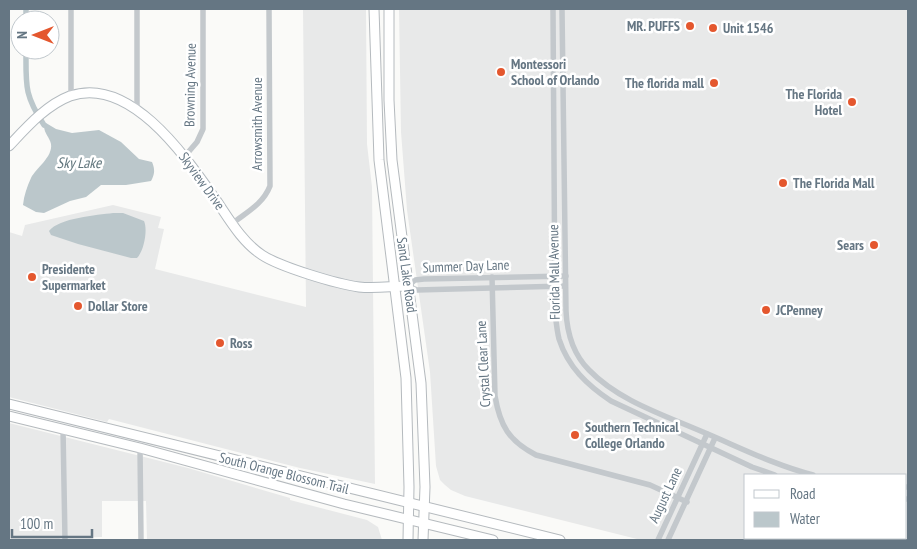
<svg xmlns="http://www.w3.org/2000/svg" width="917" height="549" font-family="'PT Sans Narrow',sans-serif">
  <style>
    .built { fill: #e8e9e9; fill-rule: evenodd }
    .water { fill: #bbc7cb }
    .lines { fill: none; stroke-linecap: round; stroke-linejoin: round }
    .canal { stroke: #bbc7cb; stroke-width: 5.5 }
    .secondary-casing { stroke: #b3babf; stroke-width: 11 }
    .primary-casing { stroke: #b5babe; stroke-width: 11 }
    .street { stroke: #c3c8cc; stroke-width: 5.5 }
    .secondary { stroke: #fff; stroke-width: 9 }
    .primary { stroke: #fff; stroke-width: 9 }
    .poi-dot { fill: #e4572e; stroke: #fff; stroke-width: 2 }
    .labels { text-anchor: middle; stroke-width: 5; stroke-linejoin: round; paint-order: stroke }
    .poi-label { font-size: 14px; font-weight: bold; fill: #657683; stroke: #fff; text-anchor: start }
    .street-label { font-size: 14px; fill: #657683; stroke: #fff }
    .water-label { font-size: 15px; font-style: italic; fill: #60757c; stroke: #fff }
  </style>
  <rect width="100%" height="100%" fill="#fafaf8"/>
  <g class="built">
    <path d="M303 9H366L367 144 372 187 375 484 300 468 109 419 107 422 9 397V232L22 236 25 225 113 205 161 217 158 228 164 229 155 269 306 307Z"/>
    <path d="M399 9H908V540H641L465 496 451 490 445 485 440 480 436 466 430 372 407 210 401 132ZM746 475H906V538H746Z"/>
    <path d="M9 423 188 468 290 498V500L367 520 378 527 382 540H147L146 501H102V537L60 538 59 540H9Z"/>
  </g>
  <g class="water">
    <path d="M46 123 56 129 72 133 99 130 121 142 139 159 152 162C155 169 155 174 151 181L126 185H101L86 197 70 201 44 213 36 212 23 205C24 195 27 187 31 178 36 168 53 157 51 144 50 138 44 133 44 126Z"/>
    <path d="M113 213H123L144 221C148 230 144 251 137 258H131L78 244 51 235 49 231C59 218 97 215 113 213Z"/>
  </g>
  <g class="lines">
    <g class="canal">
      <path d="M26 20V9"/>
      <path d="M26 50C26 85 24 95 44 125"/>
    </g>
    <defs>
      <path id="secondary" d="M9 146C26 128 46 105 70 96 131 75 187 159 216 200 229 219 242 242 262 255 280 267 337 284 359 287 375 289 392 286 408 286"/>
      <g id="primary">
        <path d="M374 9 379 160 406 378 409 487 408 540"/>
        <path d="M389 9V100L392 160 421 383 425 487 423 540"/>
        <path d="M9 404 560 540"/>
        <path d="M9 416 140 448 344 504 493 540"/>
      </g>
    </defs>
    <use href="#secondary" class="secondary-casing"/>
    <use href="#primary" class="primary-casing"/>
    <g class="street">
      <path d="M71 9V96"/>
      <path d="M137 9V110"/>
      <path d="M553 9 555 312C556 321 557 331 559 339 568 367 587 385 611 401L752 467 775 475"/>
      <path d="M562 9 566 311C567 333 573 354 589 370 619 401 664 415 703 432 739 447 774 465 813 475"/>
      <path d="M185 156 197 142 203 129V9"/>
      <path d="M233 223C247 212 263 204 270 186L269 9"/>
      <path d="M492 277 495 396C500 426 509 441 536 455L650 485 687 502"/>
      <path d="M565 286 417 290 408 286 415 280 424 279 566 276"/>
      <path d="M63 429 65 540"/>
      <path d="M140 448 141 540"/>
      <path d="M906 487H908"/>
      <path d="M906 499H908"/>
      <path d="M658 540 707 434"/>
      <path d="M668 540 715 438"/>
    </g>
    <use href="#secondary" class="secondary"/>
    <use href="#primary" class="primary"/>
  </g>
  <g class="poi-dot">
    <circle cx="690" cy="26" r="5"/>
    <circle cx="713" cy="28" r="5"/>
    <circle cx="501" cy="72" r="5"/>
    <circle cx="714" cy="83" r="5"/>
    <circle cx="852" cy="102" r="5"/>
    <circle cx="783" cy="183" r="5"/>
    <circle cx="874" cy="245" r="5"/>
    <circle cx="32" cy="277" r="5"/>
    <circle cx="78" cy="306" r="5"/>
    <circle cx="766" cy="310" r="5"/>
    <circle cx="220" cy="343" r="5"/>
    <circle cx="575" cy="435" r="5"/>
  </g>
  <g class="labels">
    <g class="poi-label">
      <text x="680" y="31" text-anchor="end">MR. PUFFS</text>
      <text x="723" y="33">Unit 1546</text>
      <text x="511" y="69">Montessori<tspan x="511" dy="16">School of Orlando</tspan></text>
      <text x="704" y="88" text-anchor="end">The florida mall</text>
      <text x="842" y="99" text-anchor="end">The Florida<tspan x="842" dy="16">Hotel</tspan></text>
      <text x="793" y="188">The Florida Mall</text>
      <text x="864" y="250" text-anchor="end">Sears</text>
      <text x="42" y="274">Presidente<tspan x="42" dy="16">Supermarket</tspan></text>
      <text x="88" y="311">Dollar Store</text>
      <text x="776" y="315">JCPenney</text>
      <text x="230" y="348">Ross</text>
      <text x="585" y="432">Southern Technical<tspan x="585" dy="16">College Orlando</tspan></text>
    </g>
    <g class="street-label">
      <text transform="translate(190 85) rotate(-89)" y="5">Browning Avenue</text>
      <text transform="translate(257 124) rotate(-90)" y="5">Arrowsmith Avenue</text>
      <text transform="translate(202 181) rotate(54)" y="5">Skyview Drive</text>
      <text transform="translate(466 266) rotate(-2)" y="5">Summer Day Lane</text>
      <text transform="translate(554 272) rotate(-91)" y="5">Florida Mall Avenue</text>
      <text transform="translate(407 275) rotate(82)" y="5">Sand Lake Road</text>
      <text transform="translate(483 364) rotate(-93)" y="5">Crystal Clear Lane</text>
      <text transform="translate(284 473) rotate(14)" y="5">South Orange Blossom Trail</text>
      <text transform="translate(665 495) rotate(-65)" y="5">August Lane</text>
    </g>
    <g class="water-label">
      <text x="79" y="168">Sky Lake</text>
    </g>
  </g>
  <rect width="917" height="549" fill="none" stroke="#657683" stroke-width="20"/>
  <rect x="744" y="474" width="162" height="65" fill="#ffffff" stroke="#c1c8cd"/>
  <rect x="754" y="490" width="25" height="8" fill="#ffffff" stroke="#c1c8cd"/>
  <text x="790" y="499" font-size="15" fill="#657683">Road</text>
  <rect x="754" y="512" width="25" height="15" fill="#bbc7cb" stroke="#c1c8cd"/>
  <text x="790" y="524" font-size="15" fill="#657683">Water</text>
  <g transform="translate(35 35) rotate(270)"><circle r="24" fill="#ffffff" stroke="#c1c8cd"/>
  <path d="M0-4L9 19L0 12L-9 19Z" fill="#e4572e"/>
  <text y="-8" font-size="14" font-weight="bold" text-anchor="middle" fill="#657683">N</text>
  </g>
  <path d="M12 529v8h80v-8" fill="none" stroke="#657683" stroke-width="2.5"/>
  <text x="20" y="529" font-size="15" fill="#657683" stroke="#ffffff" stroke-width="4" paint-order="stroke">100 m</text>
</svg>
